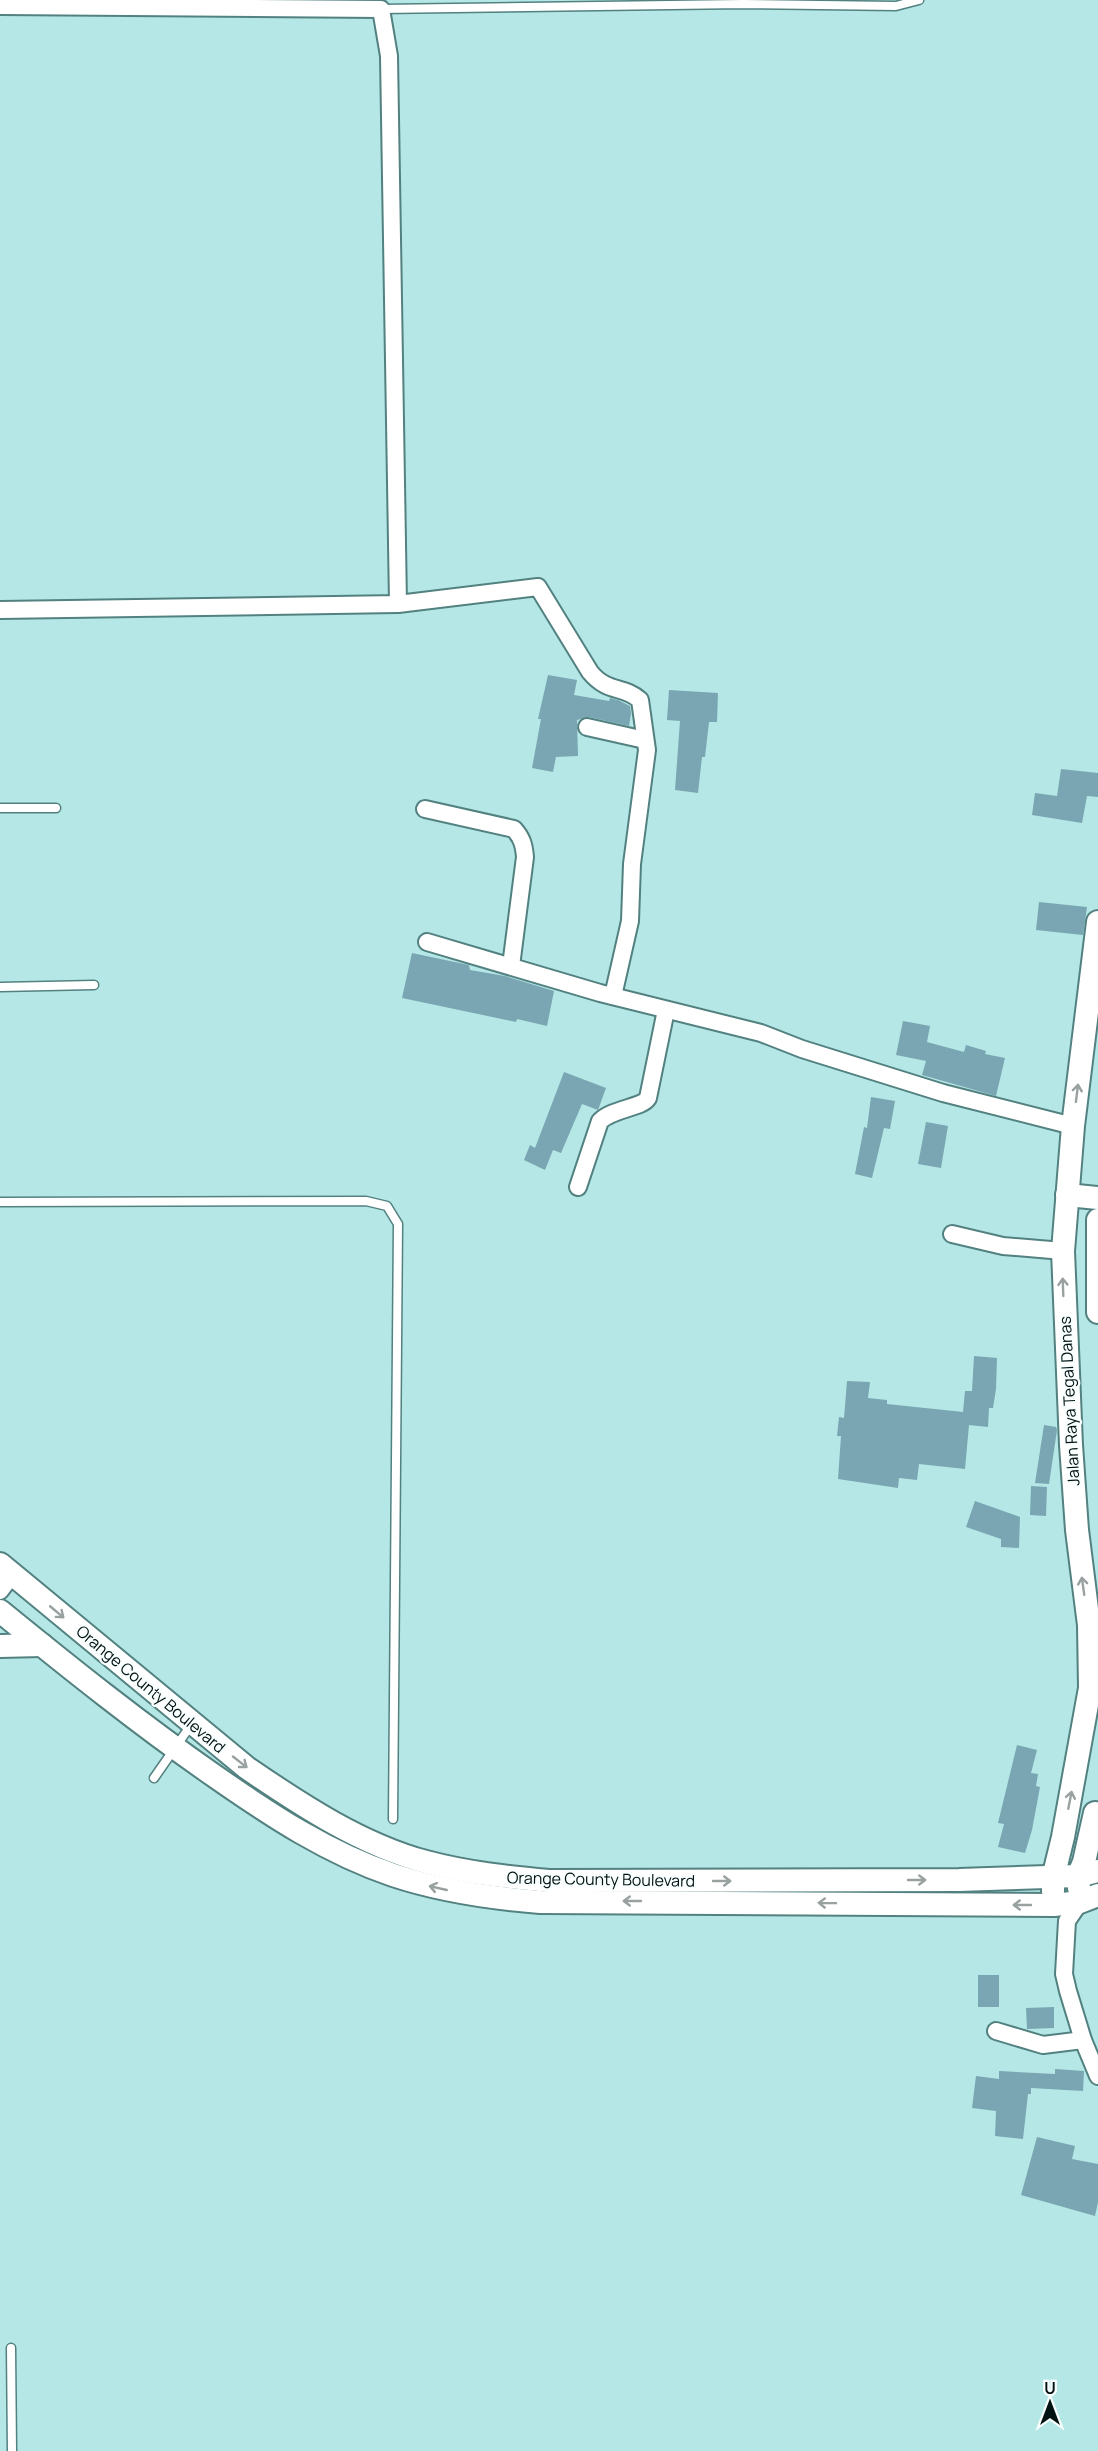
<svg xmlns="http://www.w3.org/2000/svg" width="1098" height="2451" font-family="Manrope,sans-serif">
  <style>
    .building { fill: #79a6b2 }
    .lines { fill: none; stroke-linecap: round; stroke-linejoin: round }
    .lane-casing { stroke: #528180; stroke-width: 11 }
    .street-casing { stroke: #528180; stroke-width: 20 }
    .secondary-casing { stroke: #528180; stroke-width: 26 }
    .lane { stroke: #fff; stroke-width: 8 }
    .street { stroke: #fff; stroke-width: 16 }
    .secondary { stroke: #fff; stroke-width: 22 }
    .oneway { stroke: #99a0a0 }
    .labels { text-anchor: middle; stroke-width: 4.5; stroke-linejoin: round; paint-order: stroke }
    .street-label { font-size: 16px; fill: #011212; stroke: #f9fefe }
  </style>
  <rect width="100%" height="100%" fill="#b5e7e6"/>
  <g class="building">
    <path d="M548 675 577 680 574 695 609 701 610 698 618 700 630 706 631 714 629 726 589 717 577 720 578 756 556 757 553 772 532 768 541 719H538Z"/>
    <path d="M669 690 718 693 717 722H709L705 757H702L698 793 675 790 680 721 667 720Z"/>
    <path d="M1061 769 1098 773V797L1087 796 1082 823 1032 815 1035 793 1057 796Z"/>
    <path d="M1039 902 1087 907 1083 935 1036 930Z"/>
    <path d="M412 953 469 965 470 970 505 976 554 991 547 1026 517 1019 516 1022 402 998Z"/>
    <path d="M903 1021 930 1026 927 1042 964 1052 966 1045 986 1051 985 1054 1005 1058 996 1096 922 1075 926 1061 896 1055Z"/>
    <path d="M564 1072 606 1088 598 1110 582 1104 561 1153 553 1150 545 1170 524 1160 530 1145 535 1148Z"/>
    <path d="M871 1097 895 1101 890 1129 884 1128 872 1178 855 1174 864 1127 867 1128Z"/>
    <path d="M926 1122 948 1126 941 1168 918 1164Z"/>
    <path d="M974 1356 997 1358 996 1389 993 1408H989L988 1427 969 1425 965 1469 919 1464 917 1480 899 1478 898 1488 838 1479 841 1436H837L839 1417 844 1418 847 1381 870 1382 868 1398 887 1400V1404L963 1412 965 1391H972Z"/>
    <path d="M1044 1425 1056 1427 1057 1430 1049 1484 1035 1483Z"/>
    <path d="M1031 1486 1047 1487 1046 1516 1030 1515Z"/>
    <path d="M975 1501 1020 1517 1019 1548 1001 1547V1539L966 1527Z"/>
    <path d="M1017 1745 1037 1750 1031 1773 1038 1774 1036 1786 1040 1787 1032 1830 1025 1853 998 1847 1004 1824 998 1823Z"/>
    <rect x="978" y="1975" width="21" height="32"/>
    <path d="M1054 2007V2028L1027 2029 1026 2008Z"/>
    <path d="M1055 2069 1084 2071 1083 2091 1031 2088V2094H1028L1023 2139 995 2136 996 2111 972 2108 976 2076 999 2079V2071L1055 2074Z"/>
    <path d="M1037 2137 1075 2146 1072 2159 1098 2164V2202L1095 2216 1021 2195Z"/>
  </g>
  <g class="lines">
    <defs>
      <g id="lane">
        <path d="M381 9 743 4 896 6 919 0"/>
        <path d="M0 808H56"/>
        <path d="M0 987 94 985"/>
        <path d="M0 1202 366 1201 387 1206 398 1224 393 1819"/>
        <path d="M154 1778 191 1725"/>
        <path d="M11 2348 12 2451"/>
      </g>
      <g id="street">
        <path d="M0 6 381 9 389 56 398 604 0 610"/>
        <path d="M398 604 538 587 590 672C608 694 623 685 640 700L647 750 632 864 630 921 613 996"/>
        <path d="M587 727 645 740"/>
        <path d="M425 809 514 829C522 838 524 845 525 857L511 966"/>
        <path d="M427 942 600 993 761 1033 802 1049 943 1093 1073 1126"/>
        <path d="M578 1187 600 1121C614 1108 642 1108 648 1098L666 1010"/>
        <path d="M952 1234 1003 1246 1063 1251"/>
        <path d="M0 1591 13 1574"/>
        <path d="M1080 1902 1067 1921 1064 1974 1068 1991 1083 2040 1098 2076"/>
        <path d="M996 2031 1043 2045 1083 2040"/>
      </g>
      <g id="secondary">
        <path d="M1067 1195 1098 1198"/>
        <path d="M1098 1220V1312"/>
        <path d="M0 1564 247 1768C301 1805 362 1845 426 1862 467 1873 507 1877 549 1881L959 1880 1078 1876 1098 1871"/>
        <path d="M0 1611C70 1668 141 1725 216 1777 272 1816 328 1853 393 1875 441 1891 490 1898 540 1902L1054 1905 1080 1902 1098 1895"/>
        <path d="M0 1646 42 1645"/>
        <path d="M1079 1888 1078 1876 1084 1862 1095 1813"/>
        <path d="M1053 1891V1878L1063 1837 1090 1688 1089 1625 1077 1530 1071 1445 1063 1251 1073 1126 1098 922"/>
      </g>
    </defs>
    <use href="#lane" class="lane-casing"/>
    <use href="#street" class="street-casing"/>
    <use href="#secondary" class="secondary-casing"/>
    <use href="#lane" class="lane"/>
    <use href="#street" class="street"/>
    <use href="#secondary" class="secondary"/>
  </g>
  <defs><path id="oneway-shaft" d="M-6 0H5M1.5-3L5.5 0L1.5 3" fill="none" stroke-width="1.6" stroke-linecap="round" stroke-linejoin="round" transform="scale(1.5)"/></defs>
  <g class="oneway">
    <use href="#oneway-shaft" transform="translate(1077 1093) rotate(-83)"/>
    <use href="#oneway-shaft" transform="translate(1063 1287) rotate(-92)"/>
    <use href="#oneway-shaft" transform="translate(1083 1586) rotate(-98)"/>
    <use href="#oneway-shaft" transform="translate(57 1612) rotate(40)"/>
    <use href="#oneway-shaft" transform="translate(240 1762) rotate(38)"/>
    <use href="#oneway-shaft" transform="translate(1070 1800) rotate(-79)"/>
    <use href="#oneway-shaft" transform="translate(917 1880)"/>
    <use href="#oneway-shaft" transform="translate(722 1881)"/>
    <use href="#oneway-shaft" transform="translate(438 1888) rotate(-167)"/>
    <use href="#oneway-shaft" transform="translate(632 1901) rotate(-180)"/>
    <use href="#oneway-shaft" transform="translate(827 1903) rotate(-179)"/>
    <use href="#oneway-shaft" transform="translate(1022 1905) rotate(180)"/>
  </g>
  <g class="labels">
    <g class="street-label">
      <text transform="translate(1069 1401) rotate(-93)" y="6">Jalan Raya Tegal Danas</text>
      <text transform="translate(151 1689) rotate(40)" y="6">Orange County Boulevard</text>
      <text transform="translate(601 1879) rotate(1)" y="6">Orange County Boulevard</text>
    </g>
  </g>
  <g transform="translate(1050 2403)" stroke="#f9fefe" stroke-width="4.5" paint-order="stroke">
  <path d="M0-4.5L10 22L0 15L-10 22Z" fill="#011212"/>
  <text y="-9" font-size="16" font-weight="bold" text-anchor="middle" fill="#011212">U</text>
  </g>
</svg>
